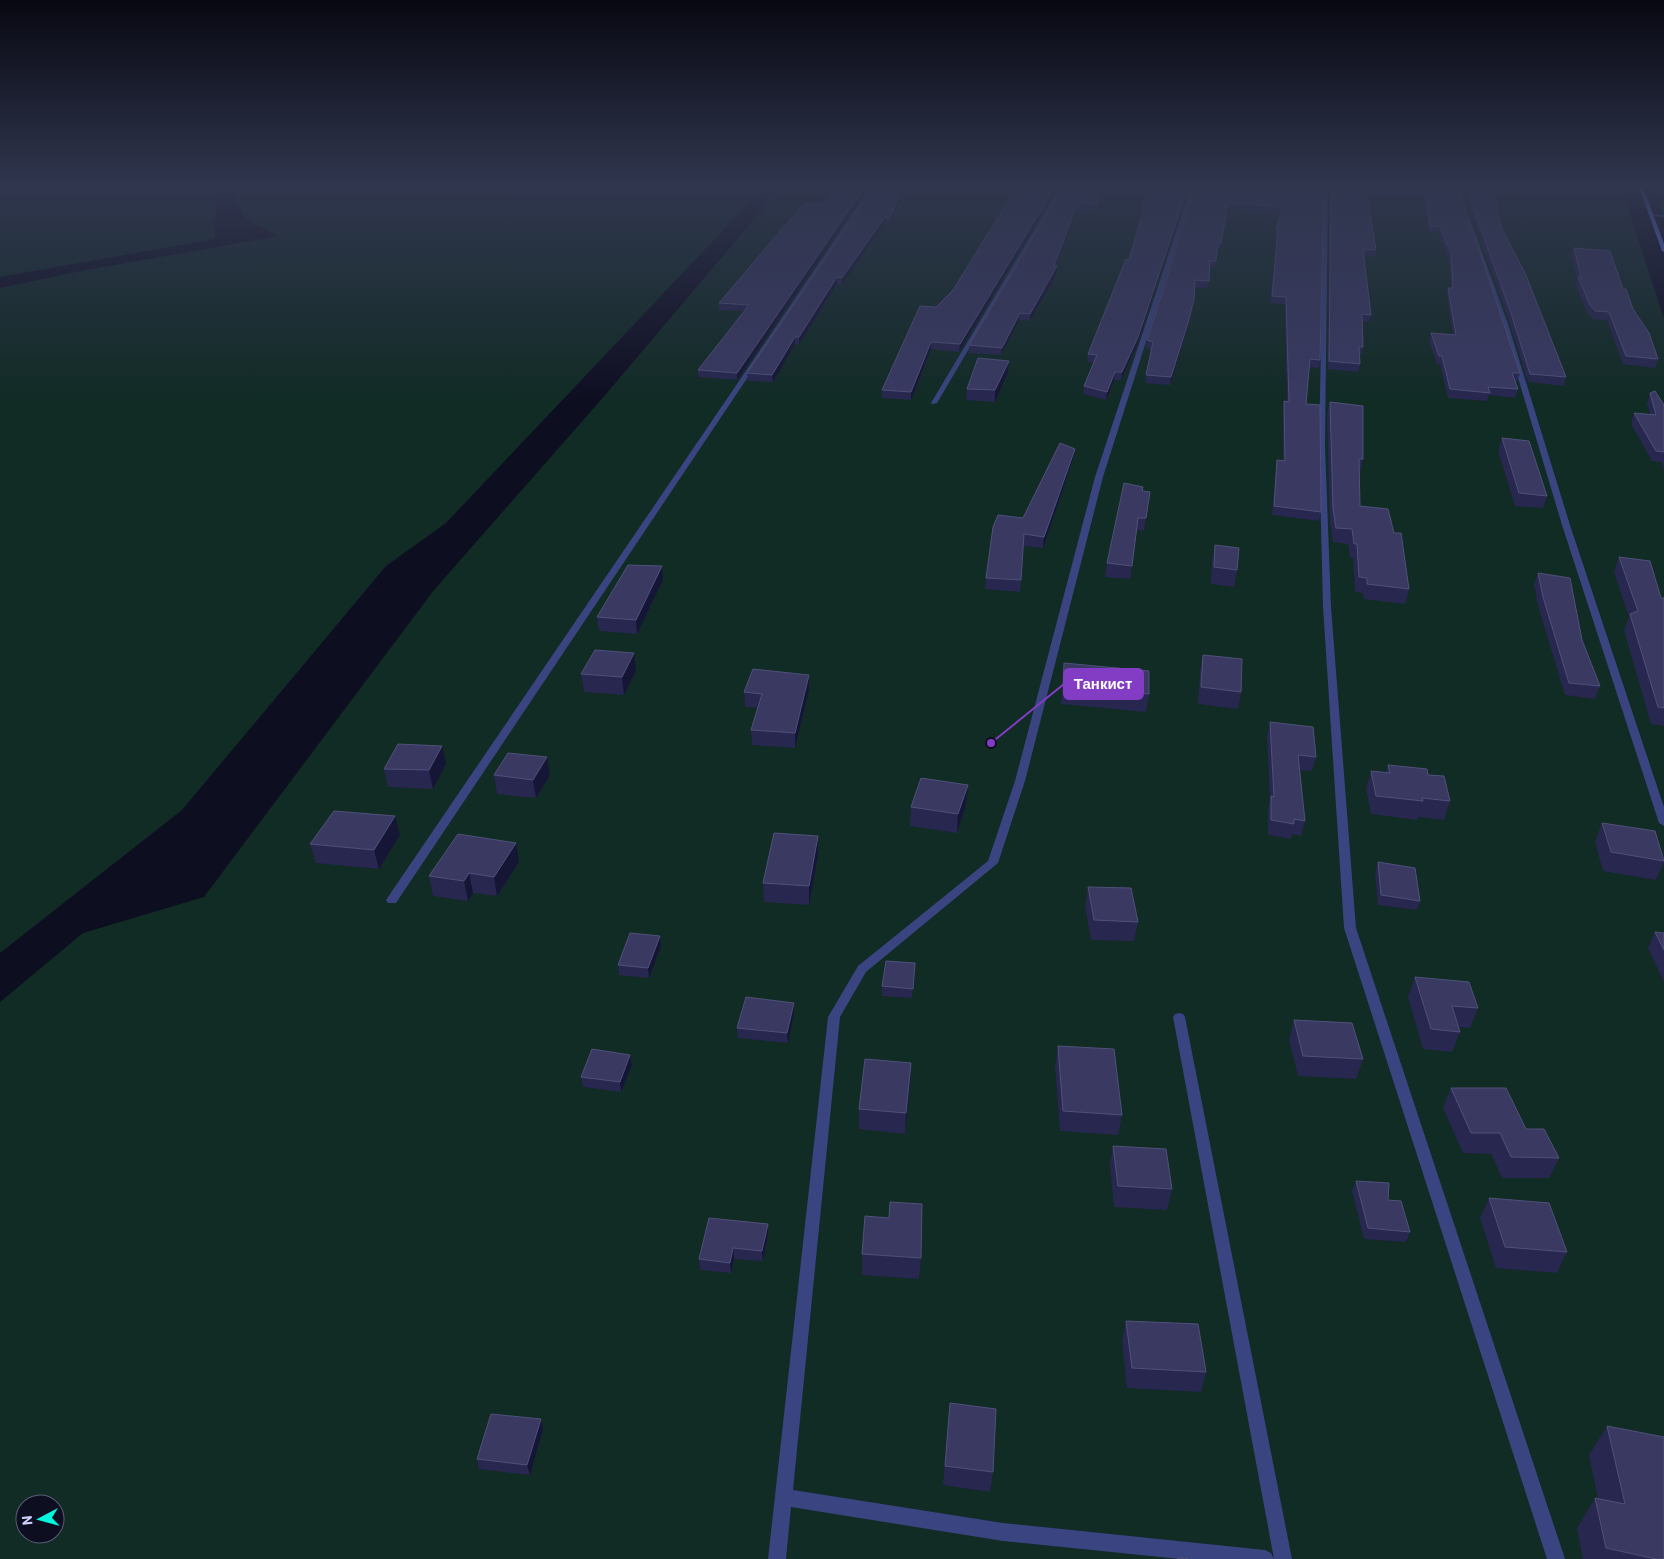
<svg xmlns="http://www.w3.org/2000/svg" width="1664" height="1559" font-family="Barlow,sans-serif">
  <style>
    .green { fill: #112b25; fill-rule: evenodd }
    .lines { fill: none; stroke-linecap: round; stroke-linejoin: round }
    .lane { fill: #394480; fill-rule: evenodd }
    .secondary { fill: #6781fd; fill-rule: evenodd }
    .wall { fill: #27274f }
    .shaded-wall { fill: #151535 }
    .building { fill: #393962; stroke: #50517a }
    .leader { fill: none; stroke: #833dc5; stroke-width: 2 }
    .callout-dot { fill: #833dc5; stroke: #0e0e21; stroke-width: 2 }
    .callout { fill: #833dc5; stroke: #833dc5; stroke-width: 2 }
    .callout-label { font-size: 15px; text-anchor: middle; font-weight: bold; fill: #fff }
  </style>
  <rect width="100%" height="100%" fill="#0e0e21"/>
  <g class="green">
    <path d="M0 184H216L215 239 0 277Z"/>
    <path d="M241 184H767L446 523 386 566 182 810 0 953V288L86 270 279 236 244 219 232 190Z"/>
    <path d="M784 184H1620L1664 319V1559H0V1002L83 933 204 897 434 590 606 394ZM25 1504H55V1534H25Z"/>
    <path d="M1651 184H1664V219Z"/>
  </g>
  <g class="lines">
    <g class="lane">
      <path d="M873 184H877L396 903H388L386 900 388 897Z"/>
      <path d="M1062 184H1066L937 403 932 404 931 403Z"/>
      <path d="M1192 184H1196L1103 477 1025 781 998 863 866 972 840 1017 793 1490 1003 1523 1265 1550 1271 1553 1274 1559H1180L1003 1541 791 1507 786 1559H768L828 1017 858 966 988 861 1015 781 1095 477Z"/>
      <path d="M1324 184H1328L1325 446 1331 607 1356 928 1565 1559H1547L1344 928 1323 607 1319 446Z"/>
      <path d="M1480 184H1521L1644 189 1642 190Z"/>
      <path d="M1649 214 1664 215V217L1651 216Z"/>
      <path d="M1468 224 1472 225 1508 324 1570 525 1664 807V826L1659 823 1562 525 1502 324Z"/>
      <path d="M1179 1013 1183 1014 1185 1017 1292 1559H1274L1173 1017 1175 1014Z"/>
    </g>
    <path class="secondary" d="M1638 184H1642L1664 244V252L1662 251Z"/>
  </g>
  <g class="wall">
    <path d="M838 184H871L737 380 698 377V370L744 311 719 310V303L823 204Z"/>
    <path d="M876 184H907L890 223H885L842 284H837L799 344H795L773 382 748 381 747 373Z"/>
    <path d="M1000 184H1060L959 352 931 349 911 400 882 398V390L936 307 953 290 1013 194V191L1000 190Z"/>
    <path d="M1065 184 1098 204V211L1077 210 1056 266 1057 273 1030 321 1019 320 1001 355 969 353V345Z"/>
    <path d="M1152 184 1137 345 1121 380H1114L1106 400 1083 394 1084 386 1093 363 1087 362 1088 354 1129 260 1143 213H1140L1141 207Z"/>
    <path d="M1197 184H1324L1320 360 1319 368 1309 367 1306 404 1321 512 1319 521 1272 515 1276 469 1277 460 1283 461V410L1284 401 1287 402 1285 304 1270 303 1277 237H1274L1280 214 1227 209 1220 249H1218L1215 268 1209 267V281L1208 288 1194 287 1193 306 1187 330 1170 385 1145 383 1152 350 1146 348 1147 340Z"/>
    <path d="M1330 184H1457L1520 373 1517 381H1515L1518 389 1515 398 1489 395 1487 401 1448 398 1440 364H1437L1429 340 1431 333 1453 334 1447 295 1448 288H1451L1449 260 1439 233 1429 232 1424 196 1367 194 1376 250 1375 257 1363 256 1371 315 1369 322 1362 321 1363 347 1361 355H1359L1360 364 1358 372 1328 369Z"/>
    <path d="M1461 184H1489L1501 227 1566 377 1564 386 1528 382 1510 323Z"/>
    <path d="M1574 248 1623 289 1658 359 1655 368 1623 364 1607 320 1593 319 1587 313 1576 285 1577 279 1571 255Z"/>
    <path d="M1008 372 995 402 966 400 967 389Z"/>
    <path d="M1650 393 1664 405V472L1662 462 1652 461 1631 424 1634 413 1650 414 1647 404Z"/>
    <path d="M1330 402 1363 459 1360 473H1359L1360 506 1394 533 1409 589 1405 604 1364 599 1363 593 1355 592 1353 558H1350L1348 544 1333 542 1330 522 1327 415Z"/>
    <path d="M1502 438 1547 496 1543 508 1515 506 1498 451Z"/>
    <path d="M1075 449 1073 459 1043 548 1023 546 1020 592 985 589 986 578Z"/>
    <path d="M1142 491 1150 492 1144 531 1137 530 1130 579 1105 577 1107 563Z"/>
    <path d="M1215 545 1237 570 1234 587 1211 584 1212 561Z"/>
    <path d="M1619 557 1661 598H1664V726L1651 724 1624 630 1629 617 1614 572Z"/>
    <path d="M662 566 663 580 637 634 599 631 597 617Z"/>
    <path d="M1538 573 1582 640 1600 686 1595 699 1565 695 1539 609 1534 585Z"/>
    <path d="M1203 655 1241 692 1238 709 1198 704 1200 672Z"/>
    <path d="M1064 663 1149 694 1146 712 1061 704Z"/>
    <path d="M636 671 624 695 584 692 581 674Z"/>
    <path d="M809 675V689L795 748 752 745 751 730 758 708 745 707 744 692Z"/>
    <path d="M1270 722 1316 757 1312 771 1300 770 1305 821 1301 836 1292 834 1291 839 1268 835V811L1270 800 1267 736Z"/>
    <path d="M547 757 550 775 536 798 497 794 494 775Z"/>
    <path d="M446 764 433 789 388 787 384 769Z"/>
    <path d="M1388 765 1428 775 1450 801 1444 820 1418 817 1417 820 1371 814 1366 789 1371 771 1386 772Z"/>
    <path d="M966 804 957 833 910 826 911 807Z"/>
    <path d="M1602 823 1664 859V862L1656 880 1603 871 1595 842Z"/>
    <path d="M400 835 379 869 316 863 310 844Z"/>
    <path d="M818 836V855L809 905 764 902 763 883Z"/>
    <path d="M519 862 497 896 473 893 468 901 433 896 429 876Z"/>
    <path d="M1378 862 1420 901 1417 910 1378 905 1375 872Z"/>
    <path d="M1088 887 1138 922 1134 941 1091 940 1085 906Z"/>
    <path d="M1655 932 1664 933V982L1648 948Z"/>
    <path d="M660 936 661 946 649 978 619 975 618 965Z"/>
    <path d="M915 963 912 998 882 996V986Z"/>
    <path d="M1415 977 1478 1008 1470 1028 1458 1027 1460 1032 1452 1052 1423 1049 1408 997Z"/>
    <path d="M794 1013 788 1043 738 1038 737 1028Z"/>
    <path d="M1294 1020 1363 1059 1356 1079 1298 1076 1289 1040Z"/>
    <path d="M1058 1046 1122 1115 1118 1135 1060 1131 1055 1066Z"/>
    <path d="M630 1055 632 1065 621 1092 583 1087 581 1077Z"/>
    <path d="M911 1063 910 1083 905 1134 859 1129V1109Z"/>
    <path d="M1451 1088 1526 1129 1559 1158 1549 1178H1502L1491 1154 1463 1153 1443 1108Z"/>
    <path d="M1113 1146 1172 1189 1167 1210 1114 1207 1110 1166Z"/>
    <path d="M1356 1181 1388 1200 1410 1232 1406 1242 1364 1239 1352 1191Z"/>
    <path d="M1489 1198 1567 1252 1557 1273 1496 1268 1480 1218Z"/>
    <path d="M768 1234 763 1261 734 1259 731 1273 700 1270 699 1259Z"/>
    <path d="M862 1254 921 1258 919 1279 862 1275Z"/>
    <path d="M1126 1321 1206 1372 1201 1392 1127 1388 1122 1341Z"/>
    <path d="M950 1403 993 1472 990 1492 943 1485Z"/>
    <path d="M541 1419 543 1429 530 1475 479 1469 477 1459Z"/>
    <path d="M1607 1426 1664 1559H1583L1577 1528 1595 1498 1598 1499 1589 1455Z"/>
  </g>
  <g class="shaded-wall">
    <path d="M867 184H871L737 380V373Z"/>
    <path d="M905 184H907L890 223V217Z"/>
    <path d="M1057 184H1060L959 352 960 344Z"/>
    <path d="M1189 184H1190L1137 345 1121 380 1122 372Z"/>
    <path d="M1078 203 1077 210 1053 273 1054 266Z"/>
    <path d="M885 217V223L842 284V278Z"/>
    <path d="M1057 266V273L1030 321V314Z"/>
    <path d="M837 277V284L799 344V337Z"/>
    <path d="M1194 299 1187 330 1170 385 1171 377Z"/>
    <path d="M1020 313 1019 320 1001 355 1002 348Z"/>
    <path d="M795 337V344L773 382 772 375Z"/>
    <path d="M931 342V349L911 400V392Z"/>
    <path d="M1009 361 1008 372 995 402V390Z"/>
    <path d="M1115 372 1114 380 1106 400 1107 392Z"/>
    <path d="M1075 449 1073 459 1043 548 1044 537Z"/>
    <path d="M662 566 663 580 637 634 636 620Z"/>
    <path d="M634 653 636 671 624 695 622 677Z"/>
    <path d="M809 675V689L795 748V733Z"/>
    <path d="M442 746 446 764 433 789 429 770Z"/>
    <path d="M547 757 550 775 536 798 533 780Z"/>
    <path d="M968 785 966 804 957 833 958 814Z"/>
    <path d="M395 816 400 835 379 869 374 850Z"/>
    <path d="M818 836V855L809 905V886Z"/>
    <path d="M516 843 519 862 497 896 494 877Z"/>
    <path d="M469 873 473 893 468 901 464 881Z"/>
    <path d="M660 936 661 946 649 978 648 968Z"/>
    <path d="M794 1003V1013L788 1043 787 1033Z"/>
    <path d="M630 1055 632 1065 621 1092 620 1082Z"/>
    <path d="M911 1063 910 1083 905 1134 906 1113Z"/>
    <path d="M768 1224V1234L763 1261 762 1251Z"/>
    <path d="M733 1248 734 1259 731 1273 730 1263Z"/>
    <path d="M541 1419 543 1429 530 1475 527 1465Z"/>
  </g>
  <g class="building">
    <path d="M838 184H867L737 373 698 370 749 305 719 303 804 203 823 204Z"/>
    <path d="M876 184H905L890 217H885L842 278 837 277 799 337H795L772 375 747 373Z"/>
    <path d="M1004 184H1057L960 344 931 342 911 392 882 390 920 306 936 307 953 290 1015 190H1013L1016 185Z"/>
    <path d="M1065 184H1099L1098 204 1078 203 1054 266H1057L1030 314 1020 313 1002 348 969 345Z"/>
    <path d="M1152 184H1189L1138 337 1122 372H1115L1107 392 1084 386 1097 355 1088 354 1126 259 1129 260 1144 207H1141Z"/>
    <path d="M1197 184H1324L1320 360 1310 359 1306 404 1320 405 1321 512 1274 506 1277 460 1285 461 1284 401 1289 402 1286 297 1272 296 1278 231 1276 230 1282 207 1228 203 1221 243H1218L1216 261H1210L1209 281 1195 280 1194 299 1188 323 1171 377 1146 375 1153 342 1147 340Z"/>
    <path d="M1331 184H1457L1520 373H1512L1518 389 1488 387 1490 393 1450 389 1442 356H1439L1431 333 1456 335 1448 288H1453L1451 253 1440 227 1430 226 1425 190 1366 188 1376 250 1363 249 1371 315 1362 314 1363 347H1359L1360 364 1329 361Z"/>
    <path d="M1465 184H1489L1492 186 1501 227 1525 273 1566 377 1530 374 1512 316Z"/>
    <path d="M1574 248 1610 251 1623 289H1626L1633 309 1649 333 1658 359 1626 356 1609 312 1595 311 1590 305 1578 277H1581Z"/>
    <path d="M978 358 1009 361 995 390 967 389Z"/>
    <path d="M1655 391 1664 405V452L1656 451 1634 413 1656 415 1650 393Z"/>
    <path d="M1330 402 1363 406V459H1359L1360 506 1388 509 1394 533H1401L1409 589 1367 584V578L1359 577 1357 544H1354L1352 529 1336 528 1333 508Z"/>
    <path d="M1502 438 1529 441 1547 496 1519 493Z"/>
    <path d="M1060 443 1075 449 1044 537 1024 534 1021 580 986 578 993 527 998 515 1023 518Z"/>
    <path d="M1124 483 1143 487 1142 491 1150 492 1146 518H1138L1132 566 1107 563Z"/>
    <path d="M1215 545 1239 548 1237 570 1214 567Z"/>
    <path d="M1619 557 1650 561 1661 598H1664V708L1658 707 1630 614 1638 611Z"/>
    <path d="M628 565 662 566 636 620 597 617Z"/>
    <path d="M1538 573 1570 578 1582 640 1600 686 1569 683 1543 597Z"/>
    <path d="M595 650 634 653 622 677 581 674Z"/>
    <path d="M1203 655 1242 659 1241 692 1201 687Z"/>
    <path d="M1064 663 1149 671V694L1063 686Z"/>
    <path d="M753 669 809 675 795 733 751 730 762 694 744 692Z"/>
    <path d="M1270 722 1313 727 1316 757 1298 755 1305 821 1294 819V824L1271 820V796L1274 797Z"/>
    <path d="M398 744 442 746 429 770 384 769Z"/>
    <path d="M508 753 547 757 533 780 494 775Z"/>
    <path d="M1388 765 1427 769 1428 775 1444 776 1450 801 1422 798 1423 801 1376 796 1371 771 1390 773Z"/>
    <path d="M921 778 968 785 958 814 911 807Z"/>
    <path d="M334 811 395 816 374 850 310 844Z"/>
    <path d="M1602 823 1655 831 1664 861 1611 852Z"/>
    <path d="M774 833 818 836 809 886 763 883Z"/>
    <path d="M458 834 516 843 494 877 469 873 464 881 429 876Z"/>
    <path d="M1378 862 1415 868 1420 901 1381 895Z"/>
    <path d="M1088 887 1131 888 1138 922 1094 920Z"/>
    <path d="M1655 932 1664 933V950Z"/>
    <path d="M630 933 660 936 648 968 618 965Z"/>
    <path d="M886 961 915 963 913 989 882 986Z"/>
    <path d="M1415 977 1469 982 1478 1008 1452 1006 1460 1032 1431 1029Z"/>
    <path d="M746 997 794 1003 787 1033 737 1028Z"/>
    <path d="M1294 1020 1352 1023 1363 1059 1303 1056Z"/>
    <path d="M1058 1046 1114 1049 1122 1115 1063 1111Z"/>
    <path d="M592 1049 630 1055 620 1082 581 1077Z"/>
    <path d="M865 1059 911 1063 906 1113 859 1109Z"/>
    <path d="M1451 1088H1506L1526 1129H1544L1559 1158 1511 1157 1500 1133H1471Z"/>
    <path d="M1113 1146 1166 1149 1172 1189 1118 1186Z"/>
    <path d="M1356 1181 1389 1183 1388 1200 1401 1201 1410 1232 1368 1228Z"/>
    <path d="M1489 1198 1549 1203 1567 1252 1505 1247Z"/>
    <path d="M890 1202 922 1204 921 1258 862 1254 865 1216 889 1218Z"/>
    <path d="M709 1218 768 1224 762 1251 733 1248 730 1263 699 1259Z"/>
    <path d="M1126 1321 1198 1324 1206 1372 1132 1368Z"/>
    <path d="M950 1403 996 1409 993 1472 945 1466Z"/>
    <path d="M491 1414 541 1419 527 1465 477 1459Z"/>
    <path d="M1607 1426 1664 1437V1559H1656L1606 1548 1595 1498 1625 1504Z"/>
    <path d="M1178 1557 1188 1559H1178Z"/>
  </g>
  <linearGradient id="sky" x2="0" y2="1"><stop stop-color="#080812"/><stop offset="0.46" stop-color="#30364e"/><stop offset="1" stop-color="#30364e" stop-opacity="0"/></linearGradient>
  <rect width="1664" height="402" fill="url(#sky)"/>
  <path class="leader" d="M991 743L1064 684"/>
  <circle class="callout-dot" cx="991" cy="743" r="5"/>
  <rect class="callout" x="1064" y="669" width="79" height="30" rx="5"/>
  <g class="callout-label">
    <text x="1103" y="689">Танкист</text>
  </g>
  <g transform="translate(40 1519) rotate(264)"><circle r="24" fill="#0e0e21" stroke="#5b5c79"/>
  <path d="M0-4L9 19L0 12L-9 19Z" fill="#04f5de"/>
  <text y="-8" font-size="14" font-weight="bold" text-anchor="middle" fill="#ced2fe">N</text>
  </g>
</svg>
